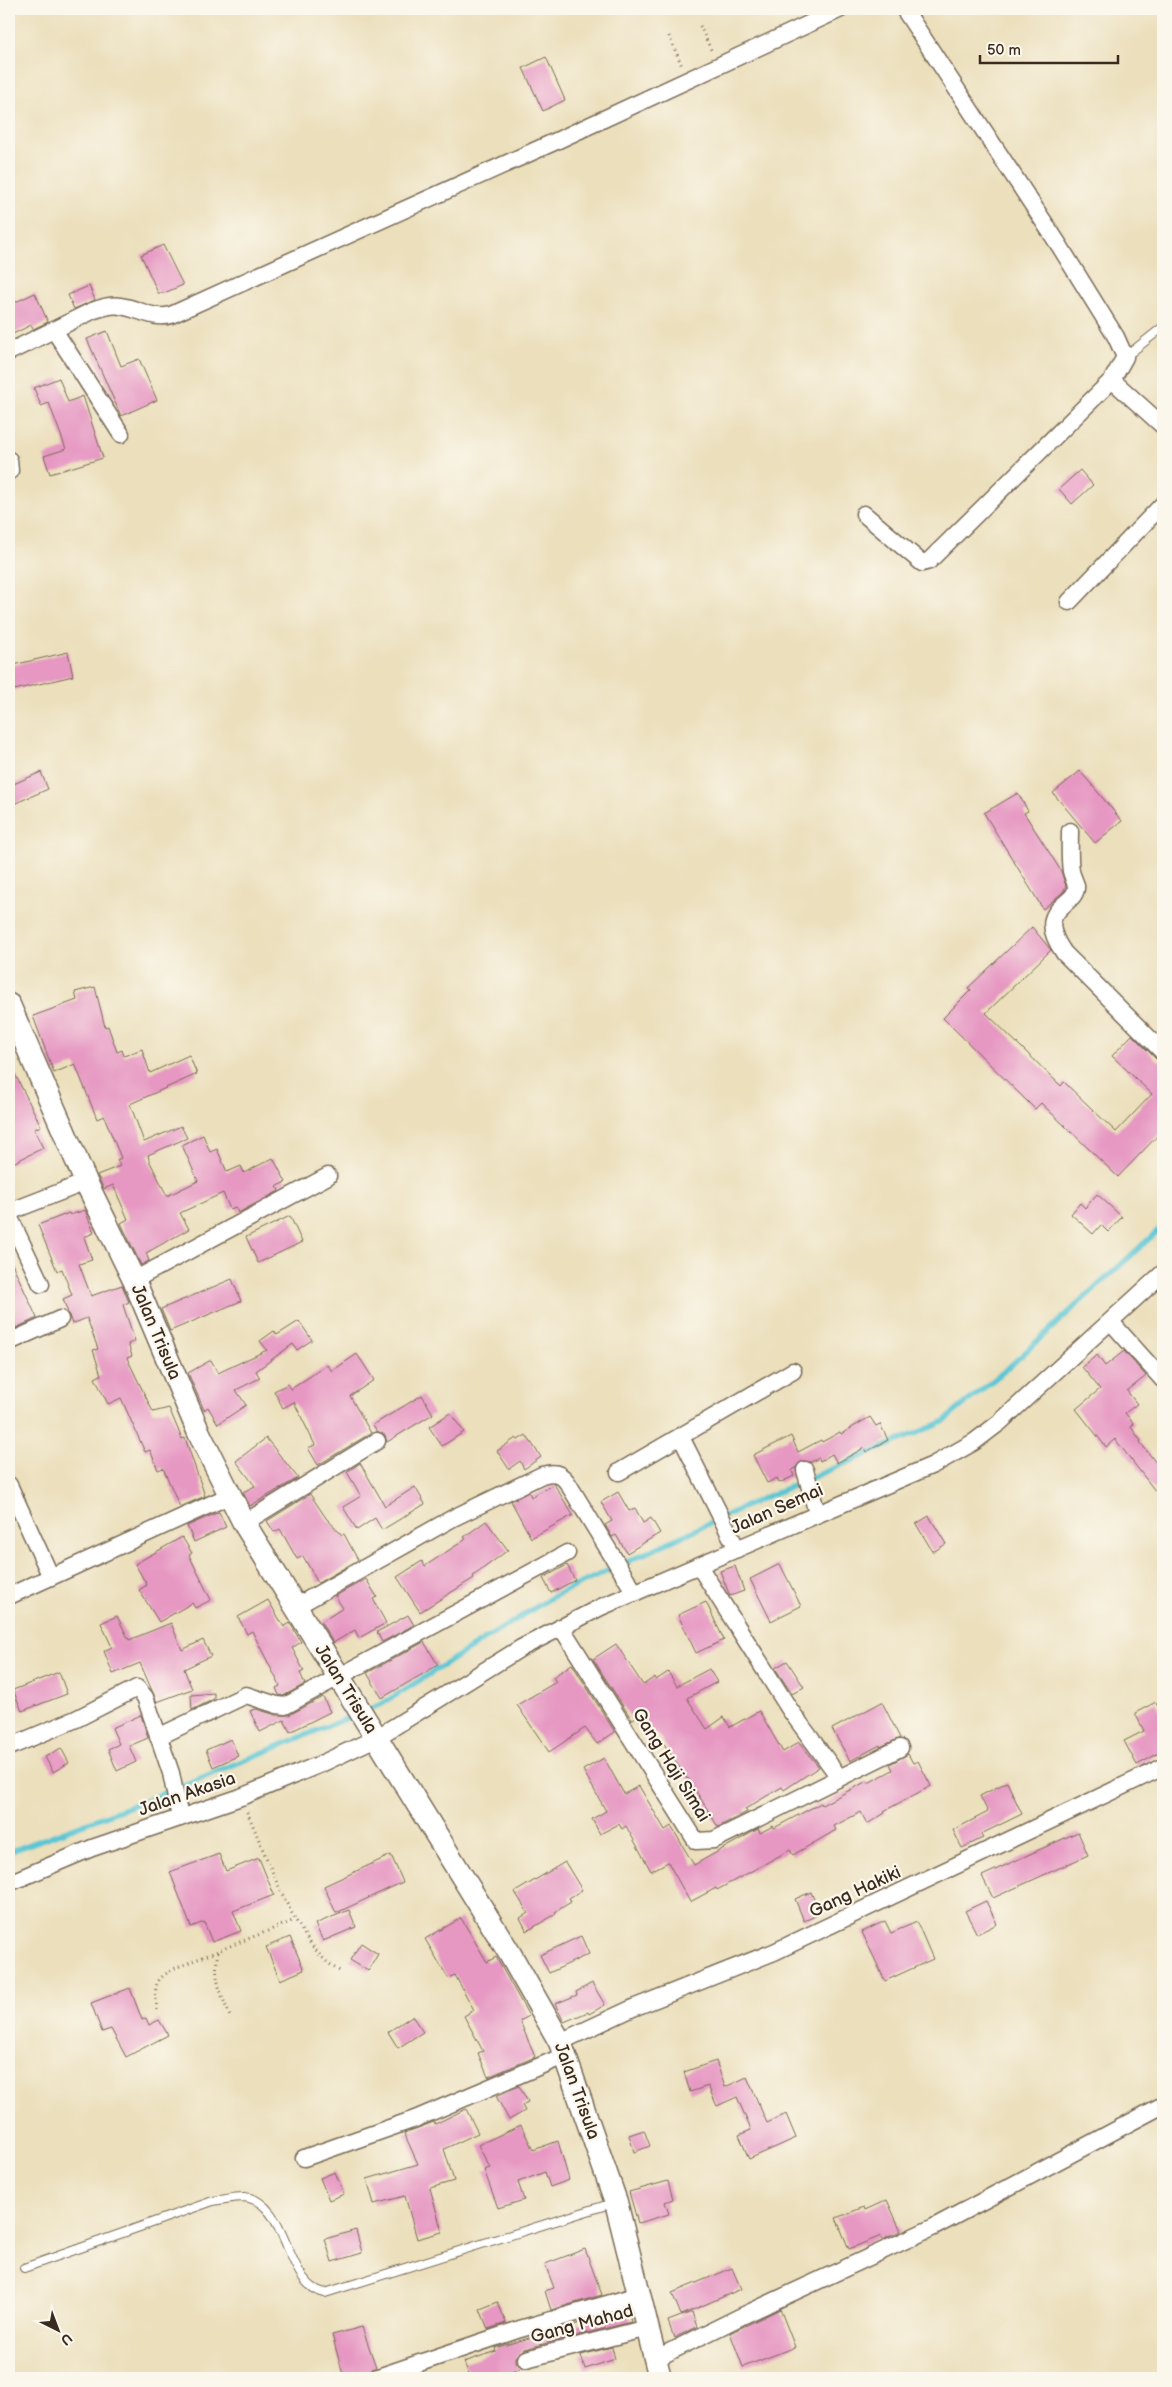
<svg xmlns="http://www.w3.org/2000/svg" width="1172" height="2387" font-family="'Balsamiq Sans',sans-serif">
<style>
.lines{fill:none;stroke-linecap:round;stroke-linejoin:round}
.stream{stroke:#5bc6d4;stroke-width:5.5}
.building{fill:#e697c2}
.lane-casing{stroke:#796955;stroke-width:10}
.street-casing{stroke:#796955;stroke-width:19}
.secondary-casing{stroke:#796955;stroke-width:25}
.path{stroke:#796955;stroke-width:3;stroke-dasharray:1 4;stroke-linecap:butt}
.lane{stroke:#fff;stroke-width:8}
.street{stroke:#fff;stroke-width:16}
.secondary{stroke:#fff;stroke-width:22}
.labels{text-anchor:middle;dominant-baseline:central;stroke-width:4.5;stroke-linejoin:round;paint-order:stroke}
.street-label{font-size:18px;fill:#3b2a1e;stroke:#fbf7ec}
</style>
<rect width="100%" height="100%" fill="#fbf7ec"/>
<filter id="ink" filterUnits="userSpaceOnUse"><feTurbulence type="fractalNoise" baseFrequency=".02" numOctaves="2"/><feDisplacementMap in="SourceGraphic" scale="10" xChannelSelector="R" yChannelSelector="G"/><feConvolveMatrix kernelMatrix="1 2 1 2 8 2 1 2 1" color-interpolation-filters="sRGB"/></filter>
<filter id="wash" filterUnits="userSpaceOnUse"><feTurbulence type="fractalNoise" baseFrequency=".0096" numOctaves="4" result="noise"/><feDisplacementMap in="SourceGraphic" scale="20" xChannelSelector="R" yChannelSelector="G"/><feGaussianBlur stdDeviation="1.12" result="paint"/><feColorMatrix in="noise" values="0 0 0 0 0 0 0 0 0 0 0 0 0 0 0 0 0 1.4 0 .05"/><feComposite in="paint" operator="in"/></filter>
<g filter="url(#wash)">
<rect width="100%" height="100%" fill="#ebdfbc"/>
<g class="lines">
<g class="stream">
<path d="M366,1710L382,1704L552,1597L761,1499L943,1422L1009,1367L1163,1226"/>
<path d="M9,1852L147,1800L355,1715"/>
</g>
</g>
<g id="blocks">
<g class="building">
<path d="M546,57L565,100L543,111L523,68Z"/>
<path d="M163,245L183,285L164,293H158L141,255Z"/>
<path d="M89,286L95,300L74,309L68,295Z"/>
<path d="M35,293L48,322L33,329L31,325L9,336V305Z"/>
<path d="M107,331L121,366L139,359L157,400L121,416L87,339Z"/>
<path d="M59,378L68,402L83,396L103,458L50,474L44,456L66,449L49,403L41,406L34,388Z"/>
<path d="M1080,470L1093,485L1072,504L1059,489Z"/>
<path d="M68,652L73,676L14,690L9,666Z"/>
<path d="M1080,771L1122,821L1095,843L1053,793Z"/>
<path d="M41,772L48,789L9,806V786Z"/>
<path d="M1018,793L1028,811L1024,813L1061,871L1066,886L1063,892L1043,909L984,813Z"/>
<path d="M1032,927L1051,950L986,1013L1061,1086L1064,1082L1116,1132L1152,1094L1112,1056L1132,1035L1156,1059L1163,1062V1130L1118,1177L1041,1103L1035,1109L943,1018L971,990L968,988Z"/>
<path d="M95,987L105,1027L108,1026L117,1052L122,1050L124,1056L142,1049L150,1073L189,1055L197,1074L130,1104L144,1142L181,1126L187,1138L148,1155L149,1160L167,1196L198,1181L182,1145L203,1135L210,1152L217,1149L227,1172L241,1166L244,1173L273,1158L286,1182L277,1186L279,1191L238,1213L236,1207L230,1209L223,1193L180,1213L189,1229L146,1253L149,1261L141,1265L121,1223L128,1219L113,1185L104,1189L97,1175L120,1166L117,1160L121,1158L104,1116L97,1119L75,1064L54,1073L33,1016L77,1000L75,992Z"/>
<path d="M9,1062L41,1126L34,1129L43,1148L9,1165Z"/>
<path d="M1097,1194L1122,1217L1108,1232L1101,1225L1093,1234L1071,1214L1080,1203L1085,1208Z"/>
<path d="M85,1210L94,1233L84,1237L92,1260L79,1264L91,1296L122,1285L129,1302L123,1305L135,1341L128,1344L132,1356L127,1358L153,1412L169,1408L182,1439L185,1438L205,1496L180,1507L163,1468L158,1470L150,1450L145,1452L121,1398L108,1404L95,1378L101,1375L93,1350L98,1349L87,1318L72,1324L63,1299L72,1295L62,1269L57,1271L38,1225L69,1213L70,1215Z"/>
<path d="M290,1216L302,1242L258,1263L246,1237Z"/>
<path d="M9,1257L37,1318L16,1328L9,1312Z"/>
<path d="M232,1279L241,1301L170,1331L161,1309Z"/>
<path d="M299,1321L312,1340L297,1350L293,1344L256,1371L260,1378L236,1390L246,1405L218,1424L208,1407L204,1410L188,1373L211,1360L218,1373L267,1350L260,1341L274,1331L277,1335Z"/>
<path d="M1124,1351L1146,1376L1127,1391L1137,1404L1125,1413L1134,1424L1131,1427L1141,1441L1140,1442L1163,1472V1501L1115,1439L1106,1447L1076,1409L1100,1389L1082,1367L1097,1355L1105,1366Z"/>
<path d="M357,1354L374,1380L350,1396L371,1433L318,1465L308,1448L315,1445L294,1402L283,1408L274,1391L288,1384L291,1389L327,1365L332,1371Z"/>
<path d="M422,1395L433,1414L387,1442L385,1435L377,1431L373,1425Z"/>
<path d="M450,1413L464,1432L442,1446L429,1427Z"/>
<path d="M870,1417L876,1426L880,1424L888,1440L866,1452L864,1448L837,1463L832,1454L820,1461L819,1458L811,1462L802,1461L792,1471L794,1476L779,1483L777,1478L767,1483L753,1455L791,1436L798,1452L821,1440L822,1442L840,1432L841,1434Z"/>
<path d="M526,1435L541,1457L524,1469L520,1461L509,1469L497,1451L516,1438L518,1440Z"/>
<path d="M266,1438L298,1478L250,1506L243,1492L255,1486L236,1461Z"/>
<path d="M360,1463L385,1506L415,1487L425,1504L382,1530L375,1518L357,1530L343,1507L361,1496L347,1472Z"/>
<path d="M554,1484L573,1515L531,1538L511,1501L529,1492L531,1497Z"/>
<path d="M618,1492L629,1511L635,1508L643,1523L651,1518L660,1533L627,1553L616,1535L612,1537L605,1525L612,1521L601,1502Z"/>
<path d="M310,1494L326,1518L342,1535L344,1534L358,1560L318,1583L303,1556L297,1559L280,1529L274,1532L267,1521Z"/>
<path d="M219,1512L226,1527L194,1542L187,1526Z"/>
<path d="M929,1516L946,1544L933,1552L916,1524Z"/>
<path d="M486,1521L508,1550L473,1576L474,1578L420,1612L397,1577L422,1561L425,1566L466,1539L464,1537Z"/>
<path d="M182,1537L192,1553L189,1555L211,1600L195,1608L192,1603L159,1622L139,1590L147,1585L135,1564Z"/>
<path d="M780,1564L801,1606L771,1621L750,1579Z"/>
<path d="M567,1565L575,1580L551,1593L543,1578Z"/>
<path d="M735,1566L744,1591L730,1596L720,1571Z"/>
<path d="M366,1579L377,1597L373,1599L386,1623L359,1638L355,1630L333,1643L321,1622L343,1608L335,1596Z"/>
<path d="M268,1600L284,1627L290,1623L301,1642L292,1648L304,1671L300,1673L305,1684L283,1696L279,1695L276,1688L280,1686L252,1631L247,1634L238,1617Z"/>
<path d="M706,1602L724,1640L696,1653L678,1615Z"/>
<path d="M408,1615L414,1625L382,1642L377,1632Z"/>
<path d="M117,1616L129,1640L171,1623L182,1650L203,1640L211,1656L184,1669L192,1689L157,1702L140,1663L113,1674L104,1651L112,1647L101,1623Z"/>
<path d="M424,1642L438,1665L382,1698L367,1673Z"/>
<path d="M616,1644L643,1685L655,1677L656,1680L668,1672L677,1686L709,1669L717,1682L687,1698L707,1729L724,1717L730,1727L759,1711L783,1752L799,1742L819,1767L784,1790L782,1787L745,1809L747,1812L718,1827L688,1778L687,1779L657,1733L651,1737L637,1716L632,1720L593,1659Z"/>
<path d="M787,1661L804,1687L792,1694L775,1668Z"/>
<path d="M572,1664L615,1732L597,1744L585,1728L549,1752L517,1705L556,1682L553,1677Z"/>
<path d="M59,1672L67,1694L22,1711L13,1690Z"/>
<path d="M214,1693V1699L192,1710L191,1695Z"/>
<path d="M323,1697L330,1712L290,1732L284,1720L260,1732L250,1711L256,1709L276,1715H289Z"/>
<path d="M882,1702L900,1738L880,1747V1745L850,1761L832,1729Z"/>
<path d="M1156,1702L1163,1717V1751L1137,1765L1124,1741L1144,1731L1135,1713Z"/>
<path d="M141,1715L148,1738L129,1746L136,1762L117,1771L108,1749L119,1744L112,1728Z"/>
<path d="M231,1739L238,1756L213,1767L206,1750Z"/>
<path d="M61,1748L69,1763L53,1772L45,1757Z"/>
<path d="M908,1754L913,1763L918,1761L931,1786L884,1811L885,1813L867,1824L861,1812L834,1826L836,1830L793,1855L790,1850L717,1890L716,1888L690,1902L668,1862L651,1871L626,1826L622,1829L619,1824L600,1834L592,1819L606,1811L583,1770L604,1758L624,1794L639,1786L665,1830L671,1826L694,1865L758,1829L760,1833L773,1826L774,1828L821,1803L822,1805L867,1781L868,1783L893,1770L890,1764Z"/>
<path d="M1007,1782L1022,1814L981,1834L983,1838L962,1848L953,1830L988,1812L980,1796Z"/>
<path d="M1078,1832L1088,1855L993,1898L982,1876Z"/>
<path d="M219,1854L226,1871L259,1858L274,1895L233,1911L241,1931L212,1942L204,1922L191,1927L170,1872Z"/>
<path d="M391,1855L403,1882L336,1913L324,1886Z"/>
<path d="M565,1862L582,1890L569,1898L571,1902L555,1912L556,1914L527,1931L520,1918L528,1913L515,1892Z"/>
<path d="M811,1892L820,1914L804,1921L795,1899Z"/>
<path d="M986,1901L997,1924L977,1934L965,1911Z"/>
<path d="M349,1910L356,1927L323,1941L315,1924Z"/>
<path d="M461,1918L487,1962L496,1957L529,2016L520,2021L535,2057L488,2077L478,2053L483,2051L464,2016L474,2010L455,1975L448,1978L425,1939Z"/>
<path d="M885,1921L891,1933L917,1922L933,1959L885,1981L862,1932Z"/>
<path d="M581,1936L589,1954L549,1973L540,1955Z"/>
<path d="M290,1937L304,1970L280,1980L266,1947Z"/>
<path d="M361,1943L378,1954L368,1971L350,1960Z"/>
<path d="M592,1983L605,2005L589,2014L588,2012L564,2022L555,2004L577,1995L576,1992Z"/>
<path d="M130,1988L142,2020L146,2018L149,2025L159,2020L168,2035L126,2057L111,2029L102,2032L91,2003Z"/>
<path d="M412,2016L423,2032L398,2048L388,2032Z"/>
<path d="M716,2061L725,2087L747,2077L767,2123L786,2114L796,2138L749,2159L739,2135L751,2130L737,2097L717,2106L708,2086L690,2092L684,2072Z"/>
<path d="M519,2086L528,2102L522,2105L525,2111L509,2120L496,2096Z"/>
<path d="M466,2109L478,2133L444,2149L454,2181L430,2188L442,2232L417,2239L405,2196L374,2204L367,2179L418,2164L404,2133L434,2122L435,2124Z"/>
<path d="M521,2125L533,2150L558,2141L569,2180L550,2187L545,2172L518,2182L524,2200L498,2208L484,2170L490,2168L478,2145Z"/>
<path d="M644,2130L650,2146L634,2152L629,2135Z"/>
<path d="M335,2172L344,2194L329,2200L320,2178Z"/>
<path d="M668,2181L673,2199L665,2202L669,2214L638,2223L629,2192Z"/>
<path d="M887,2200L901,2231L882,2240L881,2236L849,2249L836,2218L864,2207L865,2210Z"/>
<path d="M356,2230L362,2253L332,2262L325,2239Z"/>
<path d="M585,2249L602,2295L551,2310L545,2291L554,2288L545,2264Z"/>
<path d="M732,2268L741,2289L681,2315L672,2293Z"/>
<path d="M498,2302L506,2323L488,2329L480,2309Z"/>
<path d="M628,2309L631,2322L524,2349L516,2357V2362L522,2368L494,2378H470L464,2362L496,2351L495,2348Z"/>
<path d="M780,2309L795,2347L743,2367L730,2333Z"/>
<path d="M692,2312L697,2327L674,2338L668,2321Z"/>
<path d="M362,2327L376,2367L368,2371L365,2378H344L332,2335Z"/>
<path d="M612,2347L615,2359L585,2369L581,2355Z"/>
</g>
</g>
</g>
<g filter="url(#ink)">
<use href="#blocks" fill-opacity="0" stroke="#796955" stroke-width="1"/>
<g class="lines">
<g class="lane-casing">
<g id="lane">
<path d="M1125,357L1163,327"/>
<path d="M24,2268L213,2201C222,2200 234,2197 244,2197C289,2201 284,2285 325,2293L613,2203"/>
</g>
</g>
<g class="street-casing">
<g id="street">
<path d="M54,330L121,434"/>
<path d="M9,352L92,311C101,308 111,304 120,306C138,308 153,320 171,315L554,142L841,9"/>
<path d="M1112,380L1163,426"/>
<path d="M9,460L10,471"/>
<path d="M864,514L922,563L929,561L1112,380L1125,357L1116,337L1059,245L904,9"/>
<path d="M1069,602L1163,504"/>
<path d="M1070,831C1070,844 1069,858 1071,871C1072,876 1075,881 1076,886C1078,907 1031,906 1064,953L1163,1052"/>
<path d="M9,1212L86,1182"/>
<path d="M9,1216L41,1284"/>
<path d="M134,1280L328,1176"/>
<path d="M1111,1322L1163,1380"/>
<path d="M9,1342L60,1319"/>
<path d="M681,1437L737,1549"/>
<path d="M805,1470L817,1513"/>
<path d="M619,1472L793,1371"/>
<path d="M9,1485L51,1577"/>
<path d="M244,1523L377,1441"/>
<path d="M699,1566L790,1710L839,1777"/>
<path d="M9,1596L231,1495"/>
<path d="M295,1607L453,1518L542,1475C554,1472 559,1472 567,1482L635,1593"/>
<path d="M561,1627L696,1841L714,1840L900,1748"/>
<path d="M158,1737L246,1695L277,1705L285,1706L567,1553"/>
<path d="M9,1747L76,1719L137,1688L145,1697L171,1773L180,1818"/>
<path d="M9,1883L92,1848L241,1797L323,1763L376,1738L521,1648L601,1607L933,1465L974,1442L999,1423L1163,1273"/>
<path d="M560,2042L633,2008L774,1952L1163,1767"/>
<path d="M304,2158L415,2119L566,2055"/>
<path d="M526,2359L647,2328"/>
<path d="M655,2359L742,2316L934,2227L1163,2105"/>
<path d="M375,2378L520,2329L639,2295"/>
</g>
</g>
<g class="secondary-casing">
<path id="secondary" d="M9,1005L86,1182L134,1280L199,1433L244,1523L510,1954L560,2042L616,2202L660,2378"/>
</g>
<g class="path">
<path d="M700,26L712,52"/>
<path d="M669,36L682,66"/>
<path d="M247,1812C267,1856 298,1950 340,1971"/>
<path d="M218,1952C213,1980 221,1993 231,2019"/>
<path d="M157,2010C155,1987 152,1982 173,1969L295,1920"/>
</g>
<use href="#lane" class="lane"/>
<use href="#street" class="street"/>
<use href="#secondary" class="secondary"/>
</g>
</g>
<g class="labels">
<g class="street-label">
<text transform="translate(156 1332) rotate(67)">Jalan Trisula</text>
<text transform="translate(777 1509) rotate(-24)">Jalan Semai</text>
<text transform="translate(346 1689) rotate(58)">Jalan Trisula</text>
<text transform="translate(671 1765) rotate(58)">Gang Haji Simai</text>
<text transform="translate(187 1794) rotate(-19)">Jalan Akasia</text>
<text transform="translate(855 1892) rotate(-25)">Gang Hakiki</text>
<text transform="translate(577 2091) rotate(70)">Jalan Trisula</text>
<text transform="translate(582 2324) rotate(-15)">Gang Mahad</text>
</g>
</g>
<rect width="1172" height="2387" fill="none" stroke="#fbf7ec" stroke-width="30"/>
<g transform="translate(58 2330) rotate(138)" stroke="#fbf7ec" stroke-width="4" paint-order="stroke">
<path d="M0-4L9 19L0 12L-9 19Z" fill="#3b2a1e"/>
<text y="-8" font-size="14" font-weight="bold" text-anchor="middle" fill="#3b2a1e">U</text>
</g>
<path d="M980 55v8h138v-8" fill="none" stroke="#3b2a1e" stroke-width="2.5"/>
<text x="987" y="55" font-size="15" fill="#3b2a1e" stroke="#fbf7ec" stroke-width="4" paint-order="stroke">50 m</text>
</svg>
